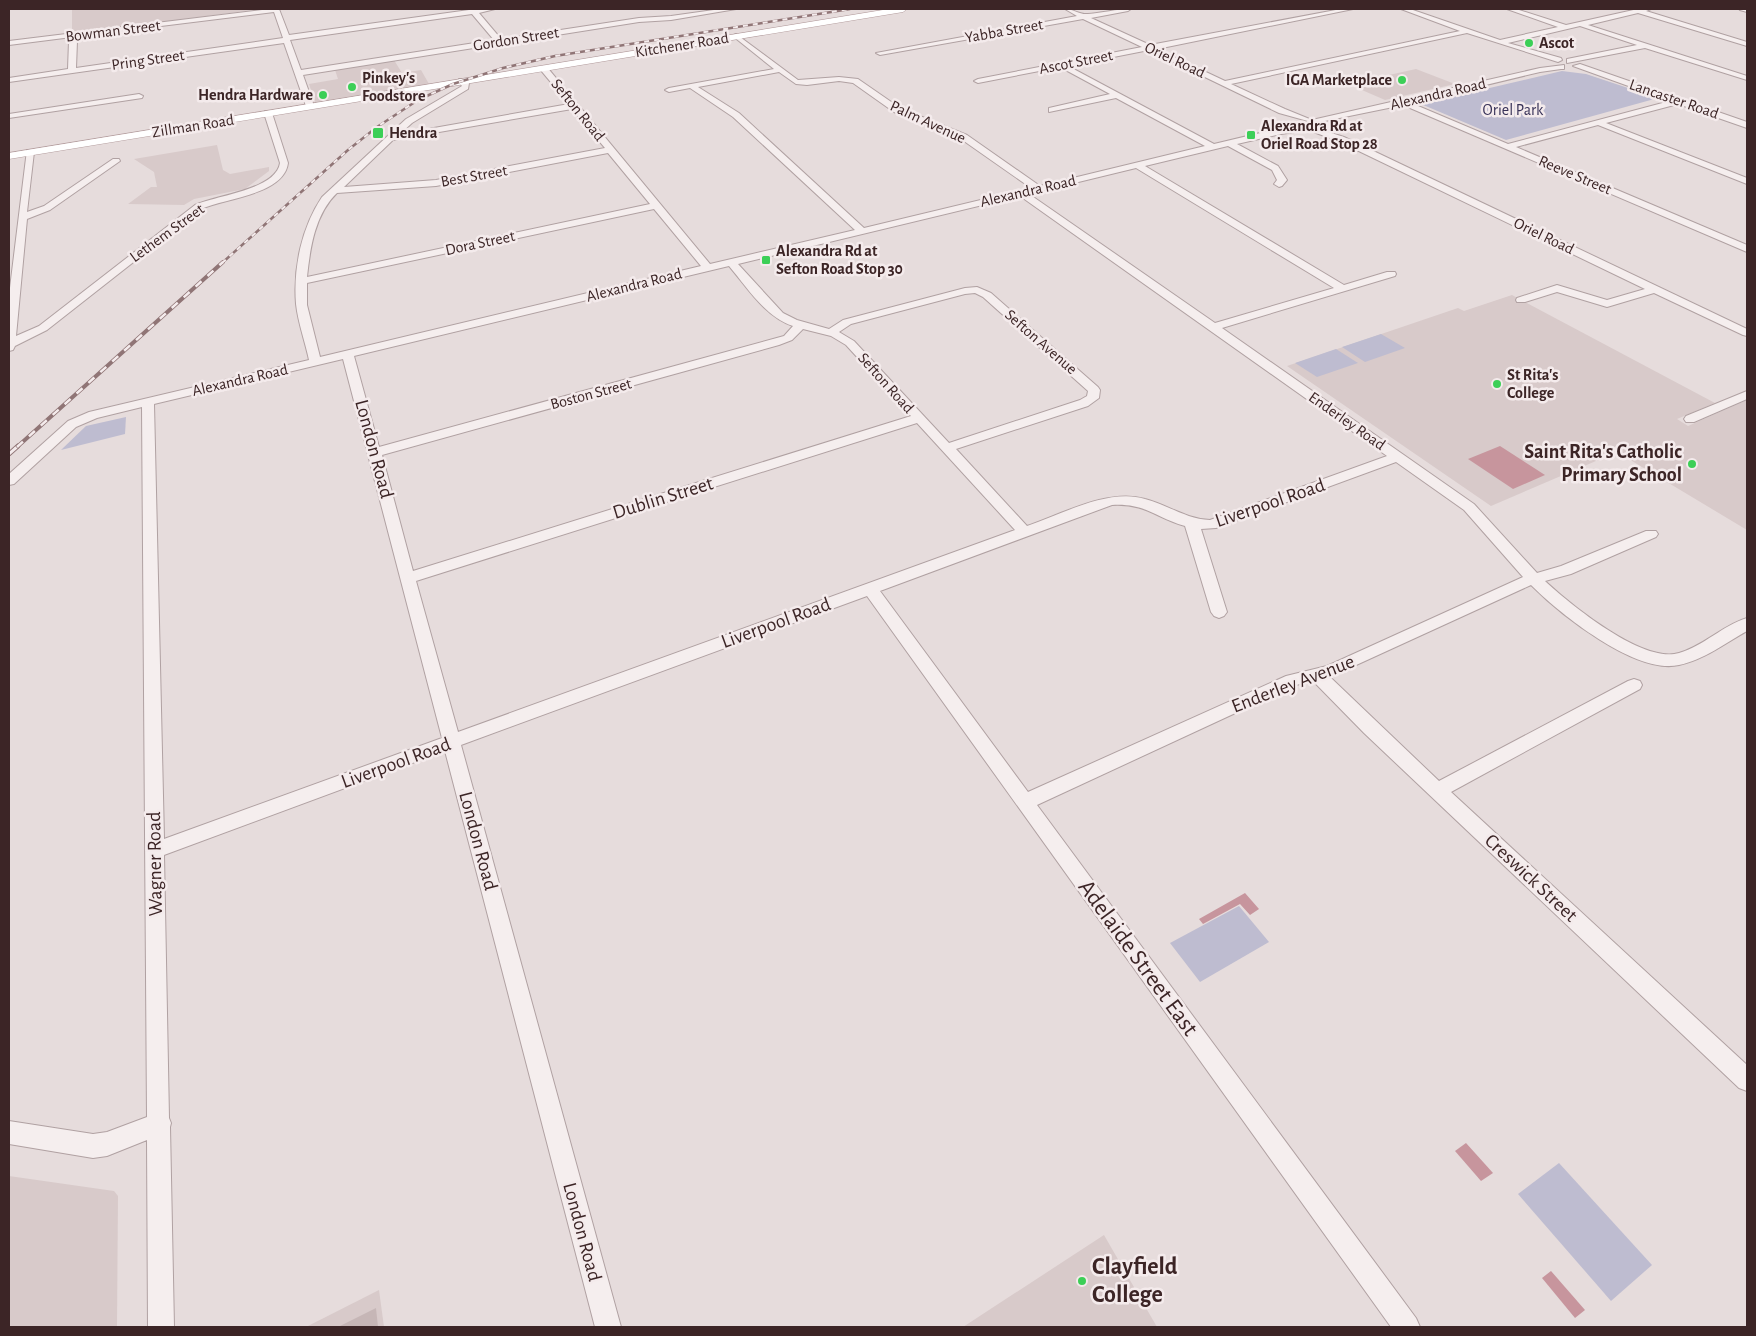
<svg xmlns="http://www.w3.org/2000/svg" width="1756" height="1336" font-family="'Alegreya Sans',sans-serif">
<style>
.built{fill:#d8caca}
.green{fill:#bebcd0}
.water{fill:#c7959d}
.building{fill:#c6b6b6}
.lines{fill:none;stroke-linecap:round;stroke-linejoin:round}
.minor-casing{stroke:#b0a1a2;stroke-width:2}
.major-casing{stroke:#b29b9c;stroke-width:1}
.minor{fill:#f5eeee;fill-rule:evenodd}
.major{fill:#fff;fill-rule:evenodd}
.rail-far2-casing{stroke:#907576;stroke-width:2.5}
.rail-far1-casing{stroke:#907576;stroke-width:4}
.rail-casing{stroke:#907576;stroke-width:5}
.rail-far2{stroke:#f4ebec;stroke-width:2;stroke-dasharray:5;stroke-linecap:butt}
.rail-far1{stroke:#f4ebec;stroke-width:2.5;stroke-dasharray:8;stroke-linecap:butt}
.rail{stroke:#f4ebec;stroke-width:3;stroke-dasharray:10;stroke-linecap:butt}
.poi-dot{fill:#3ccf57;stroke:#f4ebec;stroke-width:2}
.labels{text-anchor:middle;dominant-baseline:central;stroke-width:5;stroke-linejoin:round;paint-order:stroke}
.far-street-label{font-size:16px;fill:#3c2526;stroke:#f4ebec}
.far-poi-label{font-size:16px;font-weight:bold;fill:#3c2526;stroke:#f4ebec;text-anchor:start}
.far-park-label{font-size:16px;fill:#383258;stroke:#f4ebec}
.street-label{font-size:20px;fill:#3c2526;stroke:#f4ebec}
.poi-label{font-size:20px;font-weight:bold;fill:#3c2526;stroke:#f4ebec;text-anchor:end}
.near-street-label{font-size:24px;fill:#3c2526;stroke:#f4ebec}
.near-poi-label{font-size:24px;font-weight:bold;fill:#3c2526;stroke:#f4ebec;text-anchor:start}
</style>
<rect width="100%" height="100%" fill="#e6dcdc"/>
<g class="built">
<path d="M72,9H259L72,34Z"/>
<path d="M394,60L402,73L421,70L429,84L315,102L309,84L338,79L335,70Z"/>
<path d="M1416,69L1455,84L1385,100L1348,84Z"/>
<path d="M217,145L223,170L230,174L269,167V171L245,189L194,199L184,205L128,204L151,187H157L154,172L134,159Z"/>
<path d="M1512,295L1715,403L1677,419L1688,426L1747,400V530L1617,452L1491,506L1287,366L1458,308L1464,311Z"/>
<path d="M9,1176L114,1191L118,1196L117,1327H9Z"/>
<path d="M1104,1235L1157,1327H963Z"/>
<path d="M379,1290L384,1327H306Z"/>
</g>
<g class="green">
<path d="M1562,71L1586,74L1658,98L1506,140L1421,104Z"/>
<path d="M1381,334L1405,348L1365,362L1342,347Z"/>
<path d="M1336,349L1358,363L1317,377L1295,363Z"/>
<path d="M126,417L125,434L61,450L86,426Z"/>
<path d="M1239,906L1269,942L1200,982L1170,943Z"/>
<path d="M1559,1163L1652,1265L1611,1301L1518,1194Z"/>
</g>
<g class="water">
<path d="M1500,446L1545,475L1513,489L1468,459Z"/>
<path d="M1245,893L1259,909L1250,915L1240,904L1203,924L1199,919Z"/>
<path d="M1466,1143L1493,1173L1481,1181L1455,1151Z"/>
<path d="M1551,1271L1585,1310L1575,1318L1542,1278Z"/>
</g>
<path class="building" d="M376,1308L378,1327H338Z"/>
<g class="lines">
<g class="minor-casing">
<g id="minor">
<path d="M270,9H279L289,35L469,10V9H495L479,13L501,39L639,18L671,16L721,9H736L671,20L639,22L303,75L314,106L310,108L306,106L284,43L9,82V78L68,69L69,41L72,37L9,45V41ZM274,12L283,38L76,68L77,41L80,36ZM472,14L494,40L301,70L290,40Z"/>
<path d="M1065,9C1073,9 1080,15 1088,14C1102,13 1116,9 1131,9L1128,11L1091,18L1150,45L1341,9H1353L1157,49L1225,81L1460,31L1401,9H1410L1500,40L1558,27L1507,9H1516L1566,25L1638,9H1651L1646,11L1747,42V46L1638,13L1588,25L1747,76V80L1645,48L1567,63V59L1637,45L1580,26L1508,43L1561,58L1562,60L1558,62L1467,33L1231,84L1285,109L1312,120L1540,68L1564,65V69H1561L1540,72L1411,103L1508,144L1670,101L1573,66L1580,64L1747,122V128L1678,104L1606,123L1747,178V184L1598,125L1516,147L1747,245V252L1403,105L1315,123L1279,113L1149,50L1068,66L1214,144L1281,128L1306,125L1344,137L1747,329V336L1743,335L1654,293L1607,307L1557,292L1525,302H1517L1516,300L1517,298L1557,285L1607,300L1645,289L1338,141L1308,130L1281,134L1237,144L1278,166L1287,180L1282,186L1279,187L1274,184L1277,180L1272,170L1228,146L1145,166L1344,285L1387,272H1395L1396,274L1395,276L1222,328L1474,504L1537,573L1561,566L1646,531H1656L1658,534L1656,537L1571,574L1545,581C1571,605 1643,664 1679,653C1704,646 1723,625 1747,618V631C1725,643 1704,660 1679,665C1636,675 1560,614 1531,585L1330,677L1439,781L1628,681L1634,679L1640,681L1642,685L1640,689L1451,792L1747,1065V1091L1739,1088L1364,733L1313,681L1296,685L1037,805L1416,1318L1420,1327H1391L867,596L461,745L621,1327H595L445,751L164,855L169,1118L171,1123L170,1127L174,1327H148L147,1140L107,1156L93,1158L9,1144V1121L93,1134L107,1132L147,1117L142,407L97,418L76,427L14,484L9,485V474L68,421L89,412L309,360C305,341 298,323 296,304C293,267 302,227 322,197L406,119L462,86L458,81L459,79H465L469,83L468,89L412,123L400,134L569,104L539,68L546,66L710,264L855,230L733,117L690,88L669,92L665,90L669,88L774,69L734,37L732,36L736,34L798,80L839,77L858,79L900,108L967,135L1040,186L1205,146L1116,98L1049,112V108L1110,94L1060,67L978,83L974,81L978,79L1142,47L1083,19L880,55L876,53L1077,16ZM779,72L796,84L807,85L839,81L853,83L894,112L961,139L1031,188L864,228L739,113L698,87ZM572,109L605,148L436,180L344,187L393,140ZM608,153L650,204L307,277C310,248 315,214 337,193L436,186ZM1136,168L1334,288L1215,323L1029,194ZM1020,196L1387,456L1210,520C1186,519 1168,505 1145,499C1109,488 1062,514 1027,526L956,449L1088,406L1099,398L1100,390L1098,387L991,293L977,287L965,288L843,320L829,329L797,320L783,313L738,264ZM654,209L701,266L320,357L307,305V283ZM729,266C747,287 765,317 793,326L784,336L379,447L354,356ZM975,293L983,297L1088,391L1087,396L1080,400L949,443L854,341L839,332L851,324L965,294ZM803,329L831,336L846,345L911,416L413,571L382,455L779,345L792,340ZM343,359L442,738L164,839L154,404ZM917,423L1015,530L458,732L416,581ZM1396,462L1464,510L1523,577L1327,666L1286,676L1028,792L880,591L1112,505C1146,503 1156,518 1185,526L1211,612L1214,616L1219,618L1224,616L1227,612L1201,529L1216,528Z"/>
<path d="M1739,9H1747V12L1740,10Z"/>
<path d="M139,94L143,96L142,98L9,118V114Z"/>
<path d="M265,111L272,113L288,163C284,195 225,198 201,209L47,330L15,346L13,350L9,351V296L27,150L34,152L27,212L44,206L113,159H119L120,161L50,210L27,219L16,336L39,326L195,205C216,195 276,190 280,163L264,113Z"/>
<path d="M1747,391V399L1694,422H1686L1684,419L1686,416Z"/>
</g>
</g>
<g class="major-casing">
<path id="major" d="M889,9H907L903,12L9,159V153Z"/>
</g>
<use href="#minor" class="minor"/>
<use href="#major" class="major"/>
<g class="rail-far2-casing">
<path id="rail-far2" d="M222,263L348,150L377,127L418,100L453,84L503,68L555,56L850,9"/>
</g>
<g class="rail-far1-casing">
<path id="rail-far1" d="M17,447L223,262"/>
</g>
<g class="rail-casing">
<path id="rail" d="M9,454L18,446"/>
</g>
<use href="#rail-far2" class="rail-far2"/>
<use href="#rail-far1" class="rail-far1"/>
<use href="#rail" class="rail"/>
</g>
<g class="poi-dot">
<circle cx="1529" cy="43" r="5"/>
<circle cx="1402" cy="80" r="5"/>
<circle cx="352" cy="87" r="5"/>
<circle cx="323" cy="95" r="5"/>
<rect x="372" y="127" width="12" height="12" rx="2.5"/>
<rect x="1246" y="130" width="10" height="10" rx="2.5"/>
<rect x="761" y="255" width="10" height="10" rx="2.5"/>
<circle cx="1497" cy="384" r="5"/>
<circle cx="1692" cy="464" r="5"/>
<circle cx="1082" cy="1281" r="5"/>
</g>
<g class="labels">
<g class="far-street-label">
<text transform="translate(113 31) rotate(-7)">Bowman Street</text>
<text transform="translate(1004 31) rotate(-10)">Yabba Street</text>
<text transform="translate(516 39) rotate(-9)">Gordon Street</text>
<text transform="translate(682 45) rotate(-9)">Kitchener Road</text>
<text transform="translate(148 60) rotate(-8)">Pring Street</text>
<text transform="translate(1175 60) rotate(25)">Oriel Road</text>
<text transform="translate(1076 62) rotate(-11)">Ascot Street</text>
<text transform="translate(1438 94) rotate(-13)">Alexandra Road</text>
<text transform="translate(1674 99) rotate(19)">Lancaster Road</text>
<text transform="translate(578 110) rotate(51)">Sefton Road</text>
<text transform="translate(928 122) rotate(25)">Palm Avenue</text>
<text transform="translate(193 126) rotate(-9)">Zillman Road</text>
<text transform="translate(1575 175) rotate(23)">Reeve Street</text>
<text transform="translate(474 176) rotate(-10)">Best Street</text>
<text transform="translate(1028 191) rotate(-13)">Alexandra Road</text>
<text transform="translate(167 233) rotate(-36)">Lethem Street</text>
<text transform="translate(1544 236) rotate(26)">Oriel Road</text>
<text transform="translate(480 243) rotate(-12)">Dora Street</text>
<text transform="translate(634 285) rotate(-14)">Alexandra Road</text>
<text transform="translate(1041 342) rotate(41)">Sefton Avenue</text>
<text transform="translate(240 380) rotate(-13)">Alexandra Road</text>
<text transform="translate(886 383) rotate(48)">Sefton Road</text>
<text transform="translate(591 394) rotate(-15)">Boston Street</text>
<text transform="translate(1347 421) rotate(35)">Enderley Road</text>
</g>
<g class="far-poi-label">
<text x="1539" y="43">Ascot</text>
<text x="362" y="78">Pinkey's<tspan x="362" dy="18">Foodstore</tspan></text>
<text x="1392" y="80" text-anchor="end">IGA Marketplace</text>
<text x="313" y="95" text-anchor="end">Hendra Hardware</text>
<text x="1261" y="126">Alexandra Rd at<tspan x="1261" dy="18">Oriel Road Stop 28</tspan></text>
<text x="389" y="133">Hendra</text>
<text x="776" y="251">Alexandra Rd at<tspan x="776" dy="18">Sefton Road Stop 30</tspan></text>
<text x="1507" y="375">St Rita's<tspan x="1507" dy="18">College</tspan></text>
</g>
<g class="far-park-label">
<text x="1513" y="110">Oriel Park</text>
</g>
<g class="street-label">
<text transform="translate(374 449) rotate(75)">London Road</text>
<text transform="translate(663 498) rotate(-17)">Dublin Street</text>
<text transform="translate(1270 503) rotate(-19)">Liverpool Road</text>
<text transform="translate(776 623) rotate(-20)">Liverpool Road</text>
<text transform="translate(1293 684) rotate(-21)">Enderley Avenue</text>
<text transform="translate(396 763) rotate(-20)">Liverpool Road</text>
<text transform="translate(478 841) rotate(75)">London Road</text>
<text transform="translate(155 864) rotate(-91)">Wagner Road</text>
<text transform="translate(1531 878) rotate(43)">Creswick Street</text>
<text transform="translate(582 1232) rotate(75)">London Road</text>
</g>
<g class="poi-label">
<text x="1682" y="452">Saint Rita's Catholic<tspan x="1682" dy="23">Primary School</tspan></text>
</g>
<g class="near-street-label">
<text transform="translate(1138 958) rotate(54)">Adelaide Street East</text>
</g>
<g class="near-poi-label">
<text x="1092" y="1267">Clayfield<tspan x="1092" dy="28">College</tspan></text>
</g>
</g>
<rect width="1756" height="1336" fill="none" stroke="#3c2526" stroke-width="20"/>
</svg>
